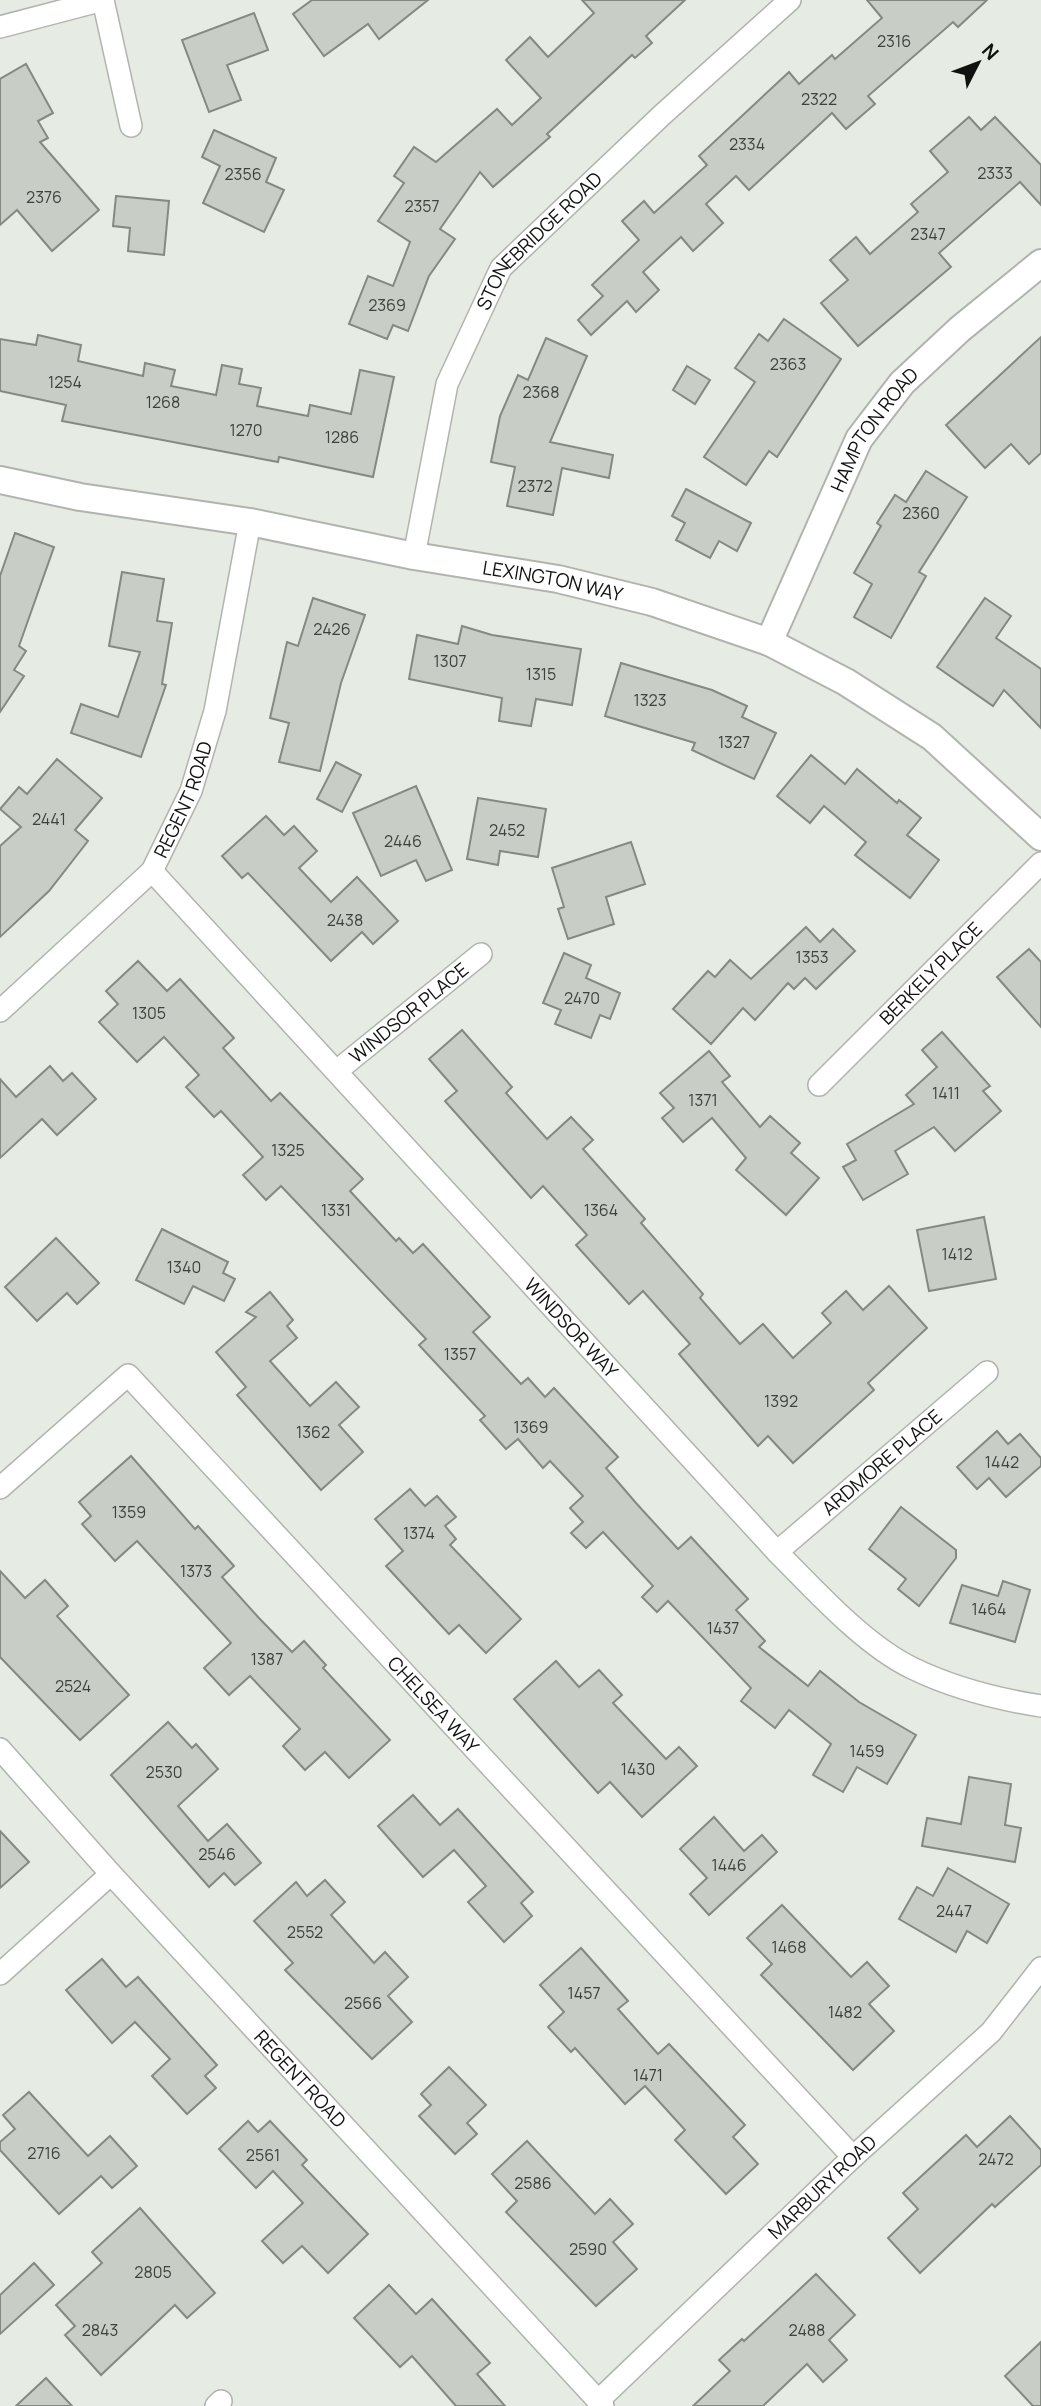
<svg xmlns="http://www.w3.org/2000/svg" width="1041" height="2406" font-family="Manrope,sans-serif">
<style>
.building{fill:#c8cdc6;stroke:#848982;stroke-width:2}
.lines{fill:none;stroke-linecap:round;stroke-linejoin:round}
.minor-casing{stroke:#afb5ae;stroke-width:24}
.tertiary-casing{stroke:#afb5ae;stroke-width:30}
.minor{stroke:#fff;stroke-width:21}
.tertiary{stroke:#fff;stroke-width:26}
.labels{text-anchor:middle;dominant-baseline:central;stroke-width:7;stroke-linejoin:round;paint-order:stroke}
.number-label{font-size:16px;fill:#3e413e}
.street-label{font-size:19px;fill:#101210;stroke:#e6ece4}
</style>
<rect width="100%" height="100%" fill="#e6ece4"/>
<g class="building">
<path d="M312,0H428L379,39L368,24L324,56L293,14Z"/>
<path d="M582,0H685L646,36L652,43L635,58L632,55L547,134L550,137L493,187L480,172L440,229L455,239L429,276L408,331L393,325L387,339L349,324L368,276L393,286L410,242L378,221L404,183L394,176L414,147L436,162L497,109L512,125L541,98L506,60L530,37L548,57L594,13Z"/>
<path d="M867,0H987L958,27L953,22L868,96L875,104L846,129L832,113L749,190L736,176L706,204L723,223L693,251L681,237L643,272L659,290L636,312L627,301L591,335L578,320L603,296L592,285L639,240L622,221L644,201L654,213L707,165L699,156L789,72L799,84L832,55L835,59L882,18Z"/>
<path d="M254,13L268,50L227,65L241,100L209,112L182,40Z"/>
<path d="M26,64L53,113L38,121L48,138L40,142L99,210L52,251L17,210L0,225V79Z"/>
<path d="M969,117L981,130L995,117L1041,165V205L1020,182L939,253L951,267L858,346L821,303L848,280L830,260L856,237L870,254L918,212L911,204L948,172L930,151Z"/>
<path d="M214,130L276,158L266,182L284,190L264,232L203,203L220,166L202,157Z"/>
<path d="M116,196L169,201L164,255L128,251L130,228L113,226Z"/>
<path d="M784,319L841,359L777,457L769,451L746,485L704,457L755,382L735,368L759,334L768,341Z"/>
<path d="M38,335L81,345L78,361L143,376L145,363L175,370L171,386L216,395L222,365L242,369L239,384L261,388L257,406L308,416L310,405L351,414L360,370L394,377L373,477L279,457L278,462L62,421L66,405L0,391V339L36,345Z"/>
<path d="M1041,337V453L1029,464L1011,444L985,468L946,425Z"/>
<path d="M546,338L587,356L550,442L613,455L609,478L562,468L553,515L507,506L515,467L491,462L500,416L518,375L528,380Z"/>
<path d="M687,366L710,380L695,404L673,390Z"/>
<path d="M926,471L967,497L919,572L926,576L891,638L854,617L872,584L854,573L881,526L877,523L895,495L906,502Z"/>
<path d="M686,489L751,523L737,551L719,541L710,558L676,540L685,523L672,516Z"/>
<path d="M15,533L54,547L19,646L26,651L14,670L24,676L0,712V576Z"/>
<path d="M122,572L164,579L157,621L172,623L162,684L166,685L141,757L71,733L81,704L118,717L140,652L109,646Z"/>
<path d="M313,598L365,615L341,683L320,771L279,762L289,723L270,718L287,642L298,646Z"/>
<path d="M985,598L1011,616L996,638L1041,669V728L1004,690L993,706L937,667Z"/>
<path d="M462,626L492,635L581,649L572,705L536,699L531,726L499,721L502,698L409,679L417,635L458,644Z"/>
<path d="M621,663L712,690L747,706L742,717L776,733L754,779L692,750L695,743L605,716Z"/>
<path d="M811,755L845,784L857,769L897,803L899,800L921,818L907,835L939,860L910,898L855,855L866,842L824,806L810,823L777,796Z"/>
<path d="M57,759L102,798L75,830L88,841L49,891L0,937V846L21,827L0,809L19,787L27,794Z"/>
<path d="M336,762L361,775L342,812L317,799Z"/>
<path d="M416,786L452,870L426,881L416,860L381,876L353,813Z"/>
<path d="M478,798L546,809L538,857L500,851L498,865L467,859Z"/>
<path d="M266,816L284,835L294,826L317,851L299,868L331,902L357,877L398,921L373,944L362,932L331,961L248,873L242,878L222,856Z"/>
<path d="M631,842L645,884L606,897L614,924L568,939L558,909L564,907L552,868Z"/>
<path d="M806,927L820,942L833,929L855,951L816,989L805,978L794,989L788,983L755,1020L743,1008L711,1044L673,1009L708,971L715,977L730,960L751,979Z"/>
<path d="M1029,949L1041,962V1027L997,977Z"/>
<path d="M564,953L591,965L586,978L620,993L610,1019L600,1015L591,1038L555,1024L561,1010L543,1003Z"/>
<path d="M138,961L167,991L180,979L234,1038L223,1048L271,1101L280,1093L363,1179L350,1191L396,1241L399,1238L413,1253L423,1244L490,1317L473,1332L521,1384L528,1378L545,1397L554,1388L618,1457L606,1468L636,1503L678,1549L691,1537L748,1599L736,1610L765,1641L759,1647L808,1686L820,1671L859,1702L916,1735L887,1784L857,1767L843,1792L813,1775L831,1744L789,1710L775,1728L741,1701L751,1688L668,1601L657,1612L642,1597L653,1586L603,1532L586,1548L571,1533L583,1522L570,1508L583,1496L550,1461L543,1468L518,1439L506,1449L480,1420L485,1416L419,1345L426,1339L281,1186L266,1200L243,1175L263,1157L221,1111L214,1117L186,1087L199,1075L164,1037L137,1062L99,1022L118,1004L106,991Z"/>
<path d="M462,1030L512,1087L506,1093L547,1139L571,1117L593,1140L583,1149L645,1219L641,1223L703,1294L700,1298L740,1344L763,1324L793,1358L831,1323L822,1313L846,1291L863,1310L889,1286L927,1328L868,1383L874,1390L793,1463L768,1436L758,1446L679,1354L690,1344L643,1291L629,1304L576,1245L587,1235L543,1186L531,1198L445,1101L457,1091L429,1059Z"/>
<path d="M942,1032L990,1086L983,1091L1001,1111L955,1151L934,1127L895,1151L908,1174L863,1200L843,1167L856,1160L847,1144L914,1104L906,1095L937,1067L922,1050Z"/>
<path d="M709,1051L730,1076L722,1082L760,1127L770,1116L800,1143L791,1153L819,1178L786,1215L736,1170L746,1158L712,1118L683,1142L662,1118L674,1108L660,1093Z"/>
<path d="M50,1066L63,1081L72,1073L96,1099L57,1135L42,1119L0,1158V1079L16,1097Z"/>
<path d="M984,1217L996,1279L929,1291L917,1230Z"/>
<path d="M162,1229L228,1262L223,1273L235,1279L224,1301L193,1286L184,1304L136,1280Z"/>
<path d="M56,1238L99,1283L77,1304L67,1293L37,1321L5,1287Z"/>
<path d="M270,1292L293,1320L287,1326L297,1338L270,1361L310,1406L336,1382L359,1407L339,1425L363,1452L321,1490L237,1395L246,1387L216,1352L256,1317L246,1312Z"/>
<path d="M997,1431L1008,1444L1020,1434L1041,1458V1466L1006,1497L989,1478L977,1489L957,1467Z"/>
<path d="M131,1456L195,1529L198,1526L234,1566L222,1577L258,1617L292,1652L304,1641L326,1665L323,1668L390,1740L349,1778L325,1752L305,1770L283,1746L300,1729L250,1676L229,1695L204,1668L231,1643L137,1541L115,1561L82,1524L91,1516L79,1502Z"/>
<path d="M410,1489L425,1506L437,1496L456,1517L445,1526L456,1539L450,1545L521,1619L486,1653L459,1625L449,1634L386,1566L403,1551L375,1519Z"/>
<path d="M901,1507L956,1550V1558L919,1606L898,1589L906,1579L869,1549Z"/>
<path d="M0,1571L25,1598L45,1580L68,1606L57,1616L129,1695L80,1740L0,1657Z"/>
<path d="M1003,1581L1030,1590L1015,1642L950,1623L962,1585L998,1596Z"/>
<path d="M556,1661L579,1687L599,1670L622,1695L613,1703L666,1759L679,1747L697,1766L642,1817L610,1782L598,1793L514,1699Z"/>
<path d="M168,1722L192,1748L196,1744L218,1769L178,1806L208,1841L227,1824L261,1863L235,1885L224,1873L209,1887L111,1775Z"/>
<path d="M969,1777L1011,1784L1005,1825L1021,1828L1015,1862L922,1846L927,1818L961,1824Z"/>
<path d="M413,1795L440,1825L458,1809L533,1892L521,1903L532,1916L504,1942L468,1902L486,1886L454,1850L423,1877L378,1826Z"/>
<path d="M714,1817L744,1851L762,1835L777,1852L709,1915L690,1894L707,1878L680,1849Z"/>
<path d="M0,1831L29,1862L0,1888Z"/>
<path d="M948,1868L1009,1904L987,1943L967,1931L956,1952L899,1919L917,1887L933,1896Z"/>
<path d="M325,1880L345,1902L331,1915L374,1963L385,1952L408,1977L388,1996L412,2022L372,2059L285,1970L293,1963L254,1921L296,1882L307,1896Z"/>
<path d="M782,1905L851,1977L867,1962L889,1986L869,2004L894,2031L853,2070L761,1975L772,1964L747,1938Z"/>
<path d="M581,1948L628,2001L618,2009L658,2054L669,2044L745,2125L733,2137L758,2164L726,2194L675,2140L685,2130L645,2086L625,2104L575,2048L571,2052L548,2027L564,2012L540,1985Z"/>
<path d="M102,1959L126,1987L138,1977L217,2065L205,2076L216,2088L187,2114L152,2076L170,2059L135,2022L112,2043L66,1990Z"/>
<path d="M449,2067L486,2105L467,2123L477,2134L455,2154L419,2116L431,2105L421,2094Z"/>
<path d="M29,2092L88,2156L110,2136L137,2166L112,2188L101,2176L59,2214L0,2150V2142L15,2129L3,2115Z"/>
<path d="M1010,2116L1041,2150V2165L995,2207L992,2204L920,2273L888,2238L918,2209L903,2193L966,2135L977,2147Z"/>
<path d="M248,2121L258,2132L270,2121L307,2160L302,2165L368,2234L328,2273L302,2246L283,2263L262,2241L303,2203L273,2171L256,2188L219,2149Z"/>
<path d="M527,2141L595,2214L610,2199L633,2224L613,2242L637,2269L596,2306L506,2212L517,2201L492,2174Z"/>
<path d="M140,2208L215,2293L187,2318L175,2305L101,2375L65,2335L75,2326L56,2305L102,2263L92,2252Z"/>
<path d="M34,2263L54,2285L0,2334V2295Z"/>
<path d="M816,2274L855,2315L829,2340L847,2360L823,2382L807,2364L763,2406H693L730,2371L719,2360L742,2339L744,2341Z"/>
<path d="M389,2285L416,2314L432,2299L490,2363L477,2374L505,2406H456L412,2356L400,2367L354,2318Z"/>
<path d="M1041,2342V2406H1033L1005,2376Z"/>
<path d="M46,2378L72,2406H16Z"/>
</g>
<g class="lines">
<g class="minor-casing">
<g id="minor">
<path d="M103,0L131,126"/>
<path d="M0,27L103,0"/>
<path id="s1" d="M414,556L447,384L501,268L662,115L790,0"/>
<path id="s2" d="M152,871L777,1552C815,1590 864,1645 912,1668C953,1688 996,1699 1041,1706"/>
<path id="s3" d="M0,1011L152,871L191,791L215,711L250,522"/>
<path id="s4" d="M338,1070L481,954"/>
<path id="s5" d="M819,1085L1041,863"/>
<path id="s6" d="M0,1488L128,1375L853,2157"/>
<path id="s7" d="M777,1552L987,1372"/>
<path id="s8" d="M0,1749L111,1874L603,2406"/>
<path d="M0,1974L111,1874"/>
<path id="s9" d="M598,2401L853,2157L991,2032L1041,1968"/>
<path d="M216,2406L221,2401"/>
</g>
</g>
<g class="tertiary-casing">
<g id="tertiary">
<path id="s10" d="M0,480L80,497L250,522L414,556L558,579L652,602L769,642L846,682L932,737L1041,837"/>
<path id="s11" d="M769,642L859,439L902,383L960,329L1041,263"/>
</g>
</g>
<use href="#minor" class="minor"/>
<use href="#tertiary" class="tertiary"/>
</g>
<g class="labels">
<g class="number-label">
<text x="894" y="41">2316</text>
<text x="819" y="99">2322</text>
<text x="747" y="144">2334</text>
<text x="995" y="173">2333</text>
<text x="243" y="174">2356</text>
<text x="44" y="197">2376</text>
<text x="422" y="206">2357</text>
<text x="928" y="234">2347</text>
<text x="387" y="305">2369</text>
<text x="788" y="364">2363</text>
<text x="65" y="382">1254</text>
<text x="541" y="392">2368</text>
<text x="163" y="402">1268</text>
<text x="246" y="430">1270</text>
<text x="342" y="437">1286</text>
<text x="535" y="486">2372</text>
<text x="921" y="513">2360</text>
<text x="332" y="629">2426</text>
<text x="450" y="661">1307</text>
<text x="541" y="674">1315</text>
<text x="650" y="700">1323</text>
<text x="734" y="742">1327</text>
<text x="49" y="819">2441</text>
<text x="507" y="830">2452</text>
<text x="403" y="841">2446</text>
<text x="345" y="920">2438</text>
<text x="812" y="957">1353</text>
<text x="582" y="998">2470</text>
<text x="149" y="1013">1305</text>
<text x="946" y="1093">1411</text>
<text x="703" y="1100">1371</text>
<text x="288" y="1150">1325</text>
<text x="336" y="1210">1331</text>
<text x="601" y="1210">1364</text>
<text x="957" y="1254">1412</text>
<text x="184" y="1267">1340</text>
<text x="460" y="1354">1357</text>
<text x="781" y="1401">1392</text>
<text x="531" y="1427">1369</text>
<text x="313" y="1432">1362</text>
<text x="1002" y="1462">1442</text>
<text x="129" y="1512">1359</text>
<text x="419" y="1533">1374</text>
<text x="196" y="1571">1373</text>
<text x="989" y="1609">1464</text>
<text x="723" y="1628">1437</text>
<text x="267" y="1659">1387</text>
<text x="73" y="1686">2524</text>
<text x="867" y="1751">1459</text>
<text x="638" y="1769">1430</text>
<text x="164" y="1772">2530</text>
<text x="217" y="1854">2546</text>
<text x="729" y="1865">1446</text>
<text x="954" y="1911">2447</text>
<text x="305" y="1932">2552</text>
<text x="789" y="1947">1468</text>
<text x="584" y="1993">1457</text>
<text x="363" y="2003">2566</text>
<text x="845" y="2012">1482</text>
<text x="648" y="2075">1471</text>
<text x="44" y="2153">2716</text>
<text x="263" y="2155">2561</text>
<text x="996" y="2159">2472</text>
<text x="533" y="2183">2586</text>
<text x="588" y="2249">2590</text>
<text x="153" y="2272">2805</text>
<text x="100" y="2330">2843</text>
<text x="807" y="2330">2488</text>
</g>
<g class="street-label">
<text stroke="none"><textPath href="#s1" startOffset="348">STONEBRIDGE ROAD</textPath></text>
<text stroke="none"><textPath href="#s11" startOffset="238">HAMPTON ROAD</textPath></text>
<text stroke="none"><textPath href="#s10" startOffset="562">LEXINGTON WAY</textPath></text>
<text stroke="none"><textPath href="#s3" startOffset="285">REGENT ROAD</textPath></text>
<text stroke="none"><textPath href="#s5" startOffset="158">BERKELY PLACE</textPath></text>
<text stroke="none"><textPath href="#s4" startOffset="91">WINDSOR PLACE</textPath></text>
<text stroke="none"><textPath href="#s2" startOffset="620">WINDSOR WAY</textPath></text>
<text stroke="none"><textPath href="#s7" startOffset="138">ARDMORE PLACE</textPath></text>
<text stroke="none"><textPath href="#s6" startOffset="620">CHELSEA WAY</textPath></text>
<text stroke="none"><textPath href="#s8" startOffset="446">REGENT ROAD</textPath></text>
<text stroke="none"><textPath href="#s9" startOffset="310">MARBURY ROAD</textPath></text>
</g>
</g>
<g transform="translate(978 63) rotate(48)" stroke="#e6ece4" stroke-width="5" paint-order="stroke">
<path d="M0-5L12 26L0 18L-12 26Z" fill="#101210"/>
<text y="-10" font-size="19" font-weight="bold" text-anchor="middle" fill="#101210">N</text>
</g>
</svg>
